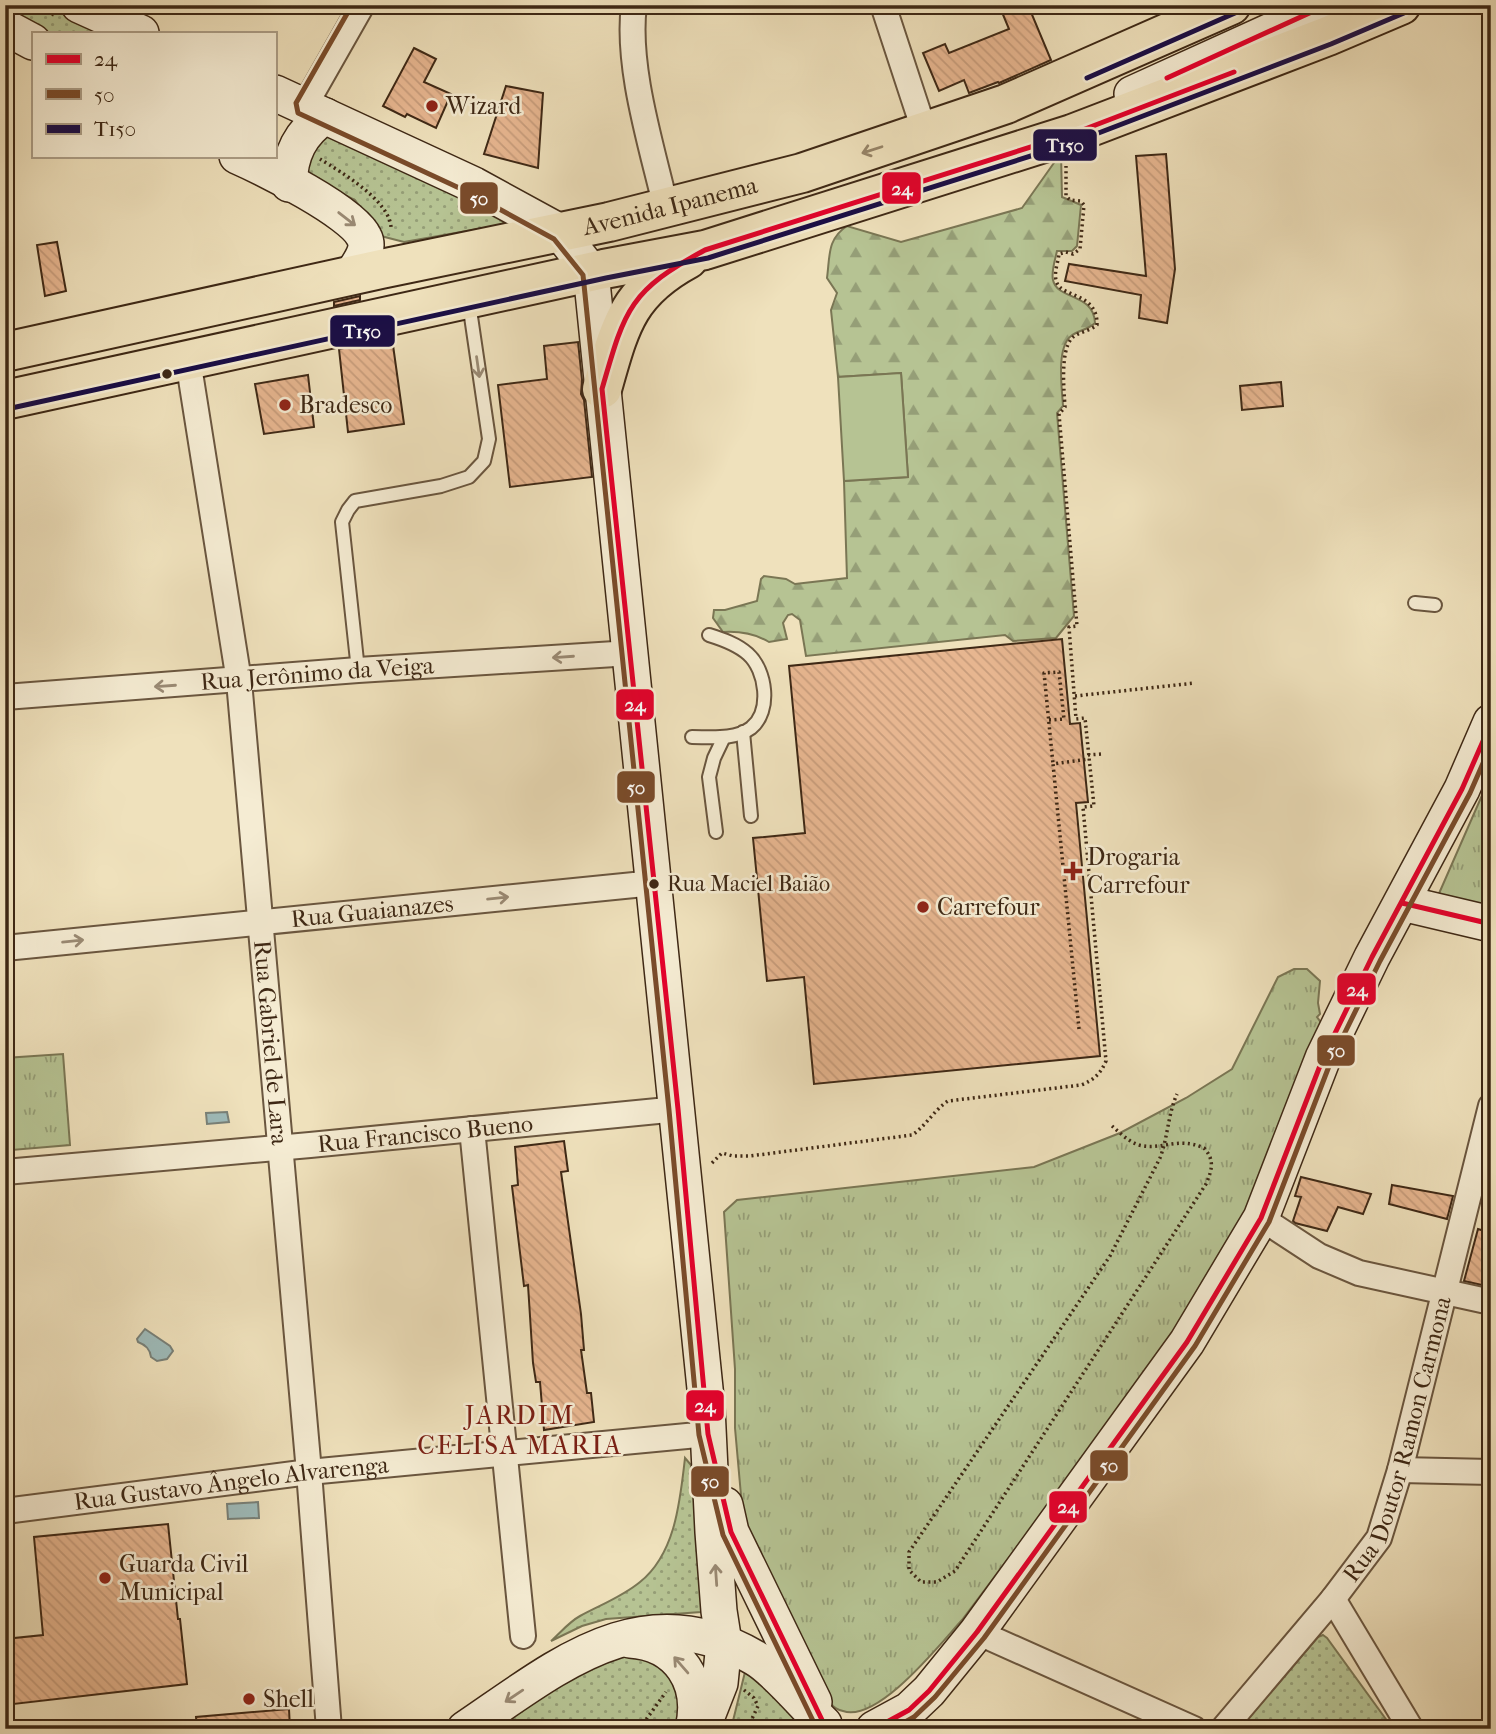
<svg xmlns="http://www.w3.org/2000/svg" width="1496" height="1734" font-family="'IM FELL French Canon',serif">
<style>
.grass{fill:url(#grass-tufts);stroke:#7a7654;stroke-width:2}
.forest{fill:url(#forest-firs);stroke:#7a7654;stroke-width:2}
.park{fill:url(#park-dots);stroke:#7a7654;stroke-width:2}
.pitch{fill:#b6c393;stroke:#7a7654;stroke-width:2}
.water{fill:#9ebbba;stroke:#788078;stroke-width:2}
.building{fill:url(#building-back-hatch);stroke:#3e2815;stroke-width:2}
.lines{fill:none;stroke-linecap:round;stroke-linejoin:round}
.lane-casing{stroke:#6a563f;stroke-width:16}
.street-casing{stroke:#6a563f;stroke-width:28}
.secondary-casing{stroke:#3e2815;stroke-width:38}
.primary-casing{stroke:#3e2815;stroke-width:42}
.path{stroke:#3e2815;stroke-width:3.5;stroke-dasharray:2 3.5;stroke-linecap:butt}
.lane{stroke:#f5ecd3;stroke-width:12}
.street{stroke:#f5ecd3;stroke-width:24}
.secondary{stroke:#f5ecd3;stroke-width:35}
.primary{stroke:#efe1bc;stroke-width:38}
.bus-1-casing{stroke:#f5ecd3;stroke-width:10}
.bus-2-casing{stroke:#f5ecd3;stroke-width:10}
.bus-3-casing{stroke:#f5ecd3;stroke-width:10}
.bus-1{stroke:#e4002b;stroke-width:5}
.bus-2{stroke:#7a4b2a;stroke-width:5}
.bus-3{stroke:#170c46;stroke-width:5}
.oneway{stroke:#968468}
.oneway2{stroke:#9a8a74}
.poi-dot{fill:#8f2418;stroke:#f5ecd3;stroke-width:2.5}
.bus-dot{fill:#3e2815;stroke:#f5ecd3;stroke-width:2.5}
.labels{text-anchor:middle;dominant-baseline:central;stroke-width:5;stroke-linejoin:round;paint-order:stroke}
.bus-label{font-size:22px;fill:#3e2815;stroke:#f5ecd3;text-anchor:start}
.poi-label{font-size:24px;fill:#3e2815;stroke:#f5ecd3;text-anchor:start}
.street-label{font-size:24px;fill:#3e2815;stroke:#f5ecd3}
.neighbourhood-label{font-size:26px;letter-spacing:2px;fill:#7a1f14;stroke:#f5ecd3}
.line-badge{stroke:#f5ecd3;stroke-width:2.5}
.badge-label{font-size:19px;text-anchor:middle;font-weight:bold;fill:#fff}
</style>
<defs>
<pattern id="grass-tufts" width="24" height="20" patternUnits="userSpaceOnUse" patternTransform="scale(1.75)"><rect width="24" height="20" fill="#b6c393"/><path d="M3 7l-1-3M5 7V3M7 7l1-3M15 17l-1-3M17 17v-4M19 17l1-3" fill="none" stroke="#959e77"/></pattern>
<pattern id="forest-firs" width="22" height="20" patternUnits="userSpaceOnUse" patternTransform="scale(1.75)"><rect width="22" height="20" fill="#b6c393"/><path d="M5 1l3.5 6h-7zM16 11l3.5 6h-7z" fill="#959e77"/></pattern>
<pattern id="park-dots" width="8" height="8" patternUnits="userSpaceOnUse" patternTransform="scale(1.75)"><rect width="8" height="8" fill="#b6c393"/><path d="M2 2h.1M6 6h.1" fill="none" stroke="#959e77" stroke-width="1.8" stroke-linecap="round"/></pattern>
<pattern id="building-back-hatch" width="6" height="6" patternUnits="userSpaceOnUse" patternTransform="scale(1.75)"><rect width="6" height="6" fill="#e7b690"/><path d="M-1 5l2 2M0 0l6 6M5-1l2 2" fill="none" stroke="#c79c7b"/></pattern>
</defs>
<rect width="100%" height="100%" fill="#efe1bc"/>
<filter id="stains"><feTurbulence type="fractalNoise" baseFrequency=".00286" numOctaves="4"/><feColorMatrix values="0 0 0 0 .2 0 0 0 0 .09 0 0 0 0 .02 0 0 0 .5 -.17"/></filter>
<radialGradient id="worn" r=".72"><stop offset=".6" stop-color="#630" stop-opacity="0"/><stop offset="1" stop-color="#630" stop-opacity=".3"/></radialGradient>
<g class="grass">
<path d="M1491,776V907L1437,898L1487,784Z"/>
<path d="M1294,969H1307L1320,981L1318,1003L1320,1014L1317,1017L1325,1028L1251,1206L1171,1343L962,1620C940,1644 878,1723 843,1711C831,1708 826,1699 820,1690L744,1529L735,1428V1369L724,1212L737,1200L1034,1167L1120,1133L1186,1098L1232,1069L1278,977Z"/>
<path d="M63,1054L70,1145L12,1150L5,1058Z"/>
</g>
<path class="forest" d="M1061,153L1062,197L1081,205L1077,246L1072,251H1057C1055,260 1051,272 1053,280C1057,300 1094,293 1095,323C1088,330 1078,330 1071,336C1056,348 1062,389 1063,406L1057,413L1074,616L1056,638L1013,641L1005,635L806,656L800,620L792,614L788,615L783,623L787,639L769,642C754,633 740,631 723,632L713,618L714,610H725L757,601L761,579L764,576L786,579L795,584L847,578L844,481L908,477L901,373L838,377L831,310L837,293L827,278C830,256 827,239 847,226L901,242L1022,208Z"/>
<g class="park">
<path d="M5,5H48L108,33H34L5,19Z"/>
<path d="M324,129L506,220L501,225L404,242L381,236L355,200L300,173Z"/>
<path d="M685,1458L691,1465L703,1608L701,1612L606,1619L582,1626L551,1641C560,1633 569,1622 580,1616C600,1605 622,1597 640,1582C676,1553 680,1500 685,1458Z"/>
<path d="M1323,1635L1327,1638L1393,1729H1254L1249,1726L1247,1720L1318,1637Z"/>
<path d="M624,1653L666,1660L687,1729H490L580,1672Z"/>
<path d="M745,1672L757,1678L808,1729H731Z"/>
</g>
<path class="pitch" d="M901,373L908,477L844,481L838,377Z"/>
<g class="water">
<path d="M227,1112L229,1122L207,1124L206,1113Z"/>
<path d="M145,1329L170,1346L173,1351L167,1359L157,1361L151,1357C150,1349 146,1345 138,1342L137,1339Z"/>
<path d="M258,1502L259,1518L228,1519L227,1504Z"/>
</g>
<g class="building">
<path d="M999,5H1028L1051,60L999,83L998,82L969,93L964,80L939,91L923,53L945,44L949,53L1009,29Z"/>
<path d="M414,48L436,59L424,82L451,94L436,128L407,114L405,117L383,106Z"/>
<path d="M506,86L543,93L538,168L484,154Z"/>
<path d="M1166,154L1175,269L1167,323L1139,318L1141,295L1065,281L1069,264L1146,276L1136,156Z"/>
<path d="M57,242L66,291L45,296L37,245Z"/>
<path d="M360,296V300L334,306V302Z"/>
<path d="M392,338L404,424L348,432L339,349Z"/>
<path d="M578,342L582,380L581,394L584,400L592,477L510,487L498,385L547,379L544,346Z"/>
<path d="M308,375L314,427L264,434L255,384Z"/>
<path d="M1281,382L1283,406L1242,410L1240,386Z"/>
<path d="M1062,639L1070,724L1080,723L1088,802L1076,803L1100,1056L814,1084L804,977L767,981L753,838L805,833L789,666Z"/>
<path d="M564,1141L568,1171L561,1172L581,1314L584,1350H581L587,1393H591L594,1422L544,1430L540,1382H536L533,1363L528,1285L524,1286L512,1186L518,1185L515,1147Z"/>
<path d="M1301,1177L1371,1194L1363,1214L1338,1207L1327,1231L1295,1223L1293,1221L1301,1197L1295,1196Z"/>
<path d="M1392,1185L1453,1196L1447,1219L1389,1204Z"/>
<path d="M1478,1229L1491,1233V1287L1464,1281Z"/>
<path d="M168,1524L178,1619H180L187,1684L5,1705V1639L43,1635L34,1537Z"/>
<path d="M289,1709L290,1729H197L196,1717Z"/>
</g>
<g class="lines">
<g class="lane-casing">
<g id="lane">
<path d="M1415,603L1435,605"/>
<path d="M358,670L342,522L348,510L355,501L441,486L469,477L484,461L489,439L469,303"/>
<path d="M743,732L751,816"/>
<path d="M692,737C711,737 735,740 751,728C772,711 766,670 748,654C737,644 722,639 709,635"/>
<path d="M716,832L709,777L714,758L724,737"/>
</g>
</g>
<g class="street-casing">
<g id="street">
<path d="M634,5C626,67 652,147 666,208"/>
<path d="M883,5L925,133"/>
<path d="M304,107L362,5"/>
<path id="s1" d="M188,360L239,681L309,1472L329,1729"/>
<path id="s2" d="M5,697L358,670L631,653"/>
<path id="s3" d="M5,948L654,883"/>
<path d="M472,1129L523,1636"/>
<path id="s4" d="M5,1172L310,1145L678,1109"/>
<path d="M1261,1218L1319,1256L1359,1273L1491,1302"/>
<path d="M1400,1470L1491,1472"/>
<path id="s5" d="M5,1511L309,1472L708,1434"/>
<path d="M1333,1599L1411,1729"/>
<path d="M977,1632L1194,1729"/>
<path id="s6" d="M1223,1729L1333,1599L1379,1538L1400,1470L1491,1106"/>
</g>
</g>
<g class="secondary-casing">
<g id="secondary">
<path d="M79,5L141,33"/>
<path d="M5,27L33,42"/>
<path d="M275,93L474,185L560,232L591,272L707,1408L713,1532L719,1611L724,1643L720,1683L702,1729"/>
<path d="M1132,94L1328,5"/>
<path d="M237,156C264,168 353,212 364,237C371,250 358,265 351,276"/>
<path d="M289,184C290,154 300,133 325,116"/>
<path d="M1402,903L1491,924"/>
<path d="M725,1505L731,1532L814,1702"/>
<path d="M630,1640C679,1643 704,1683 693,1729"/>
<path d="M465,1729C557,1667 642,1592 755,1658C775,1669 806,1707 824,1724L825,1729"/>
<path d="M874,1729L909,1710L929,1691L977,1632L1187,1342L1261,1218L1323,1058L1372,957L1462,789L1491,722"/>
</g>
</g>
<g class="primary-casing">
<g id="primary">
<path id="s7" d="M5,352L381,269L609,222L802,173L1006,104L1231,5"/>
<path d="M602,389C620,326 627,292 688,259"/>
<path d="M5,400L604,269L705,250L1072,134L1328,36L1401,5"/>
</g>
</g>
<g class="path">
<path d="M32,5L54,15"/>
<path d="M320,159C341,172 389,200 391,227"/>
<path d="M1075,696L1195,683"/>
<path d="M1049,720L1064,719L1059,672L1044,673L1053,764"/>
<path d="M1088,755L1102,754"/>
<path d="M1079,1029L1053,764L1089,759"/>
<path d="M1112,1126C1120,1133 1129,1142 1139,1145C1161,1151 1177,1136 1204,1148C1215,1160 1212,1170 1206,1184L955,1571L937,1582H921L909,1570V1552L1110,1256L1160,1158C1168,1137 1168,1114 1177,1094"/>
<path d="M712,1163L722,1153L733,1156H750L912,1135C926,1126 934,1110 948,1101L1081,1085C1094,1080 1101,1073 1106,1061L1083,807L1094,806L1085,718L1076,719L1069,627L1077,626L1059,414L1065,407C1064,390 1060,351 1072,338C1078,332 1090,331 1097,325C1098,293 1062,297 1057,283C1053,274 1058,263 1059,254L1066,252L1073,254L1080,249L1084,205L1081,201L1070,200L1066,196V166"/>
<path d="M744,1690L754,1698L758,1706L747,1729"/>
<path d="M633,1729L645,1721L666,1692"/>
</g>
<use href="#lane" class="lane"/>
<use href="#street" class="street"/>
<use href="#secondary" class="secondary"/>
<use href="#primary" class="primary"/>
<g class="bus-1-casing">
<g id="bus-1">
<path d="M1167,78L1327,5"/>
<path d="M1402,903L1491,924"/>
<path d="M832,1729L824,1724L731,1532L708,1434L678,1109L602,389C625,309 629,291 705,250L1072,134L1234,72"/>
<path d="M874,1729L909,1710L929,1691L977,1632L1187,1342L1261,1218L1323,1058L1372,957L1462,789L1491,723"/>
</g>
</g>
<g class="bus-2-casing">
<g id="bus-2">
<path d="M352,5L296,103L298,113L470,193L554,239L583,275L669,1110L699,1435L723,1535L817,1729"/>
<path d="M893,1729L914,1717L935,1697L984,1638L1195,1346L1269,1222L1331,1061L1380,961L1470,793L1491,745"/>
</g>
</g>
<g class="bus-3-casing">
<g id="bus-3">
<path d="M1087,78L1235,13"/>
<path d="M7,409L606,278L708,258L1075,142L1331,44L1404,13"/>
</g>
</g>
<use href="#bus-1" class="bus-1"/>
<use href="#bus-2" class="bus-2"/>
<use href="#bus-3" class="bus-3"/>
</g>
<defs><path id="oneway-shaft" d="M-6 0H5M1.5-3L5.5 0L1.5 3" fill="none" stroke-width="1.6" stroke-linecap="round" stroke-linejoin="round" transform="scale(1.75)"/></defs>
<use class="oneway" href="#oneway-shaft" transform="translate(872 150) rotate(162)"/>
<g class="oneway2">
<use href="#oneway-shaft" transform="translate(347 219) rotate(38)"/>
<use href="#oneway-shaft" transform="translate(478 367) rotate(82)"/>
<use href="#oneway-shaft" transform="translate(563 657) rotate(176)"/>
<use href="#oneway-shaft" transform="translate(165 686) rotate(176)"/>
<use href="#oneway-shaft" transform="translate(498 898) rotate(-6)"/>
<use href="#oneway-shaft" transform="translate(73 941) rotate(-6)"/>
<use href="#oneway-shaft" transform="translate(716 1575) rotate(-94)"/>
<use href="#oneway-shaft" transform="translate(681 1665) rotate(-131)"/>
<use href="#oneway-shaft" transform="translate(514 1696) rotate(146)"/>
</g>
<g class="poi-dot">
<circle cx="432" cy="106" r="7"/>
<circle cx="285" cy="405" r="7"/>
<path d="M1069.5 860.5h7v7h7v7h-7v7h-7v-7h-7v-7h7z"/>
<circle cx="923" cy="907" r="7"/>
<circle cx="105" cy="1578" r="7"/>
<circle cx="249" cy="1699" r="7"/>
</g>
<g class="bus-dot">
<circle cx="167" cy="374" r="6"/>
<circle cx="654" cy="884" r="6"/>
</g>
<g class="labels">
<g class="bus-label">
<text x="667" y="884">Rua Maciel Baião</text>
</g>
<g class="poi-label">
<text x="446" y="106">Wizard</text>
<text x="299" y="405">Bradesco</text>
<text x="1087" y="857">Drogaria<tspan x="1087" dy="28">Carrefour</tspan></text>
<text x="937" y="907">Carrefour</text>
<text x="119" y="1564">Guarda Civil<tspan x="119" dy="28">Municipal</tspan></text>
<text x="263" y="1699">Shell</text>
</g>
<g class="street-label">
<text stroke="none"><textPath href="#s7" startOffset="681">Avenida Ipanema</textPath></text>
<text stroke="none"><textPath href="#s2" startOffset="313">Rua Jerônimo da Veiga</textPath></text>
<text stroke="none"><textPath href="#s3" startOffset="369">Rua Guaianazes</textPath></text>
<text stroke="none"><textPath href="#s1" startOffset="688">Rua Gabriel de Lara</textPath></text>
<text stroke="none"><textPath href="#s4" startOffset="422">Rua Francisco Bueno</textPath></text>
<text stroke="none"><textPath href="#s6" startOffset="346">Rua Doutor Ramon Carmona</textPath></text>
<text stroke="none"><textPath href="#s5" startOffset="228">Rua Gustavo Ângelo Alvarenga</textPath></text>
</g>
<g class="neighbourhood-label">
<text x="520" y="1415">JARDIM<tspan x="520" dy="30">CELISA MARIA</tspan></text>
</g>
</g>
<g class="line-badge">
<rect x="1032" y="128" width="66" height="34" rx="7" fill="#170c46"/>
<rect x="881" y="171" width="41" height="34" rx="7" fill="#e4002b"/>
<rect x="459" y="181" width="40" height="34" rx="7" fill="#7a4b2a"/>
<rect x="329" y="314" width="67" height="34" rx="7" fill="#170c46"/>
<rect x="615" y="688" width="40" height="33" rx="7" fill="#e4002b"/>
<rect x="616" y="770" width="40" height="34" rx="7" fill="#7a4b2a"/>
<rect x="1336" y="972" width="41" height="34" rx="7" fill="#e4002b"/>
<rect x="1316" y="1034" width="40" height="33" rx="7" fill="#7a4b2a"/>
<rect x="685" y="1389" width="40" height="33" rx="7" fill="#e4002b"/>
<rect x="1089" y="1449" width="40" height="33" rx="7" fill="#7a4b2a"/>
<rect x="690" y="1465" width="40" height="33" rx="7" fill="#7a4b2a"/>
<rect x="1048" y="1490" width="40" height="34" rx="7" fill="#e4002b"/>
</g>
<g class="badge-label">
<text x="1065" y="152">T150</text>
<text x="902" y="195">24</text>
<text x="479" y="205">50</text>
<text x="362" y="338">T150</text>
<text x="635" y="711">24</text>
<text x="636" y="794">50</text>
<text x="1357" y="996">24</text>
<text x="1336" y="1057">50</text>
<text x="705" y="1412">24</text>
<text x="1109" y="1472">50</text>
<text x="710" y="1488">50</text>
<text x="1068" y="1513">24</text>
</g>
<rect width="1496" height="1734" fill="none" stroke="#efe1bc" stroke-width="28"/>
<rect x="7" y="7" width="1482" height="1720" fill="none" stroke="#3e2815" stroke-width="3.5"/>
<rect x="14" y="14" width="1468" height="1706" fill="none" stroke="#3e2815" stroke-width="2"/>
<rect x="32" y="32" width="245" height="126" fill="#f5ecd3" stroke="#ac9e87" stroke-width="2"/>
<rect x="46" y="54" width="35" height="10" fill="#e4002b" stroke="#ac9e87" stroke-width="2"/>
<text x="94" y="66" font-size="21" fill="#3e2815">24</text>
<rect x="46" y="89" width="35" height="10" fill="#7a4b2a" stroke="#ac9e87" stroke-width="2"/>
<text x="94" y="102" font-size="21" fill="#3e2815">50</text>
<rect x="46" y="124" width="35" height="10" fill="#170c46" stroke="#ac9e87" stroke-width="2"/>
<text x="94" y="136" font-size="21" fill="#3e2815">T150</text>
<rect width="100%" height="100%" filter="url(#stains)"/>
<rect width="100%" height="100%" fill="url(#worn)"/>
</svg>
